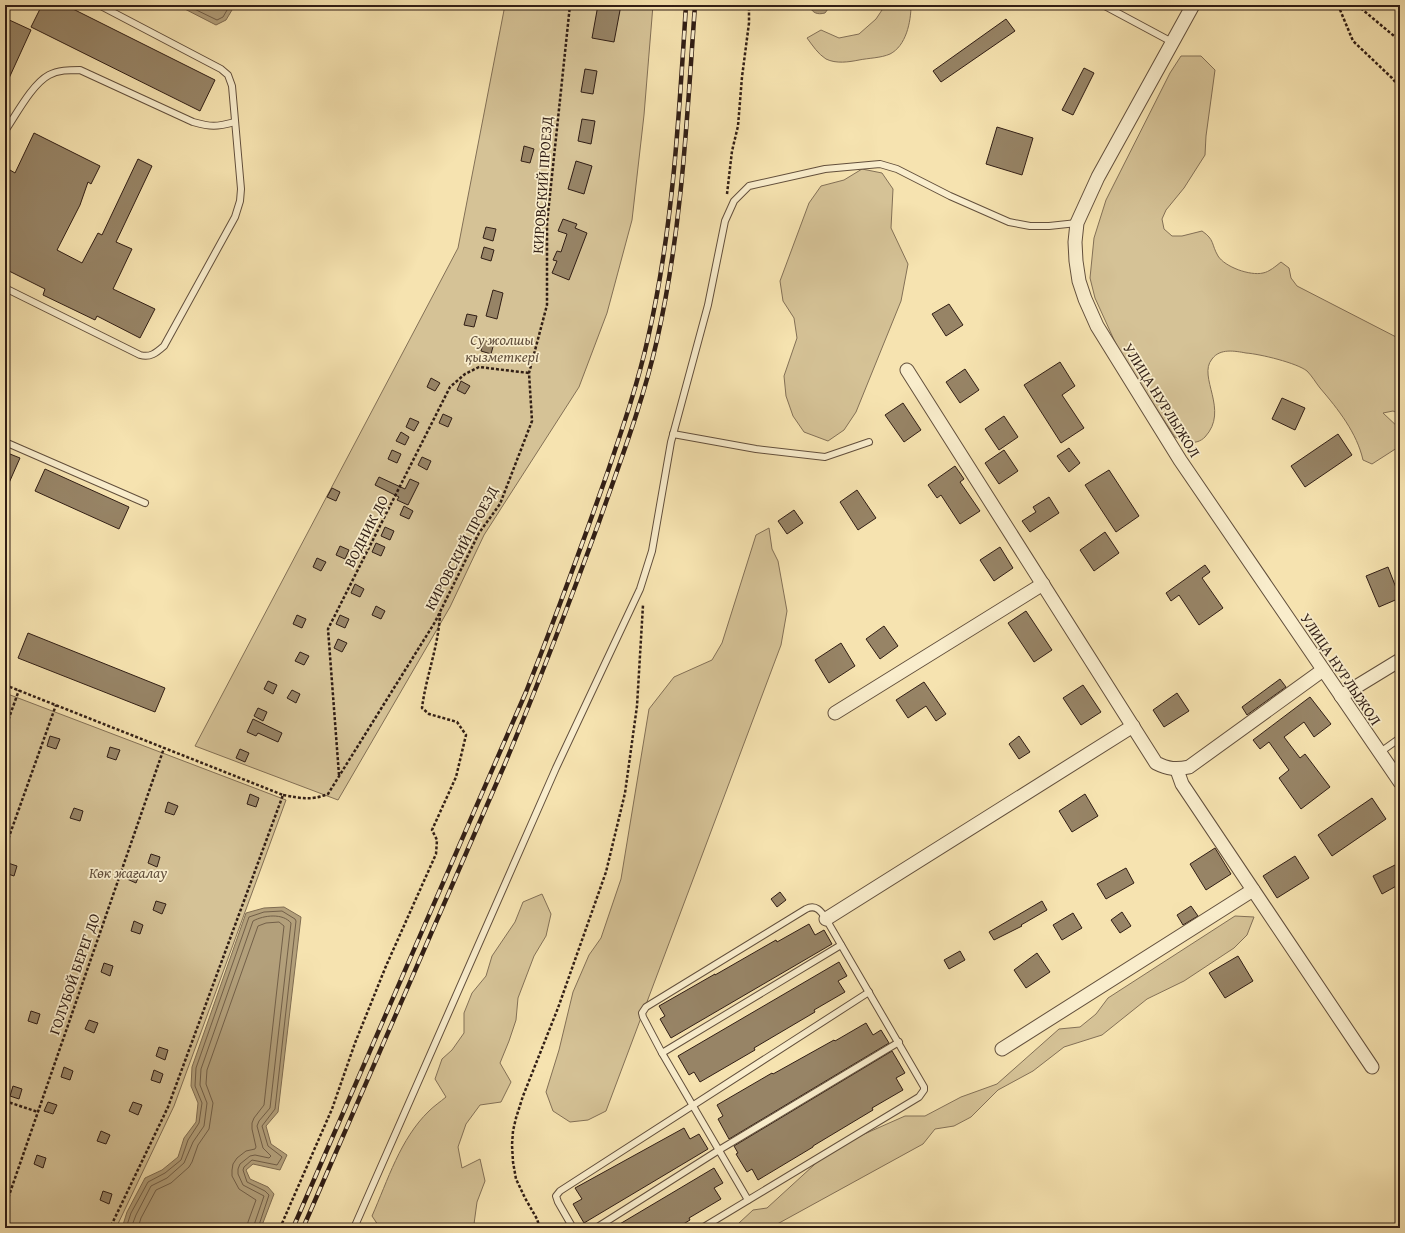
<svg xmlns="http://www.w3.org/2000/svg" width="1405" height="1233" font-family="'Gentium Book Plus',serif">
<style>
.green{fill:#d5c296;stroke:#837056}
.water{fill:#b3a07b;stroke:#7f6c52}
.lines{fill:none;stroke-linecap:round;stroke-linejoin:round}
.shore{stroke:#725f48;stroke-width:1}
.building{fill:#978466;stroke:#311e15}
.service-casing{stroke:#624f3c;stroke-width:8}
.minor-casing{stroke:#624f3c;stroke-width:15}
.path{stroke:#311e15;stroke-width:2.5;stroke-dasharray:3 2;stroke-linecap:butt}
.service{stroke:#f9edcc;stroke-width:6}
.minor{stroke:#f9edcc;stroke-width:13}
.rail-casing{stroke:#311e15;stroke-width:4.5}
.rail{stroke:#f9edcc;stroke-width:3;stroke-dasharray:9;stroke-linecap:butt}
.labels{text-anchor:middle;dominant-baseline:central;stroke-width:3.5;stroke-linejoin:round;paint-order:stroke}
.street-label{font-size:15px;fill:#311e15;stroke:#f9edcc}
.park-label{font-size:15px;font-style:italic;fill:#624f3c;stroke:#f9edcc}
</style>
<rect width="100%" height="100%" fill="#f6e3b0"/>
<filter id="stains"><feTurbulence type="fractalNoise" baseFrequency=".005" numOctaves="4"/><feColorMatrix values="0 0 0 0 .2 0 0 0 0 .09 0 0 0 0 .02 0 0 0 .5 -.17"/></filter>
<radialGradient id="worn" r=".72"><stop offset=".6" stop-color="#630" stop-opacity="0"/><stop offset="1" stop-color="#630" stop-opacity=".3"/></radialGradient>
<g class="green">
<path d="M505,5H653L644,115L632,220L607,313L579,387L484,535L450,607L338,800L195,746L458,248Z"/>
<path d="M883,5H911C911,22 906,46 890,54C881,58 869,58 859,60C849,62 836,64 826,59C818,54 813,46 807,38L821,30L839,38L859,34L876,19L882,10Z"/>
<path d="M1181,56H1201L1215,70L1206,136L1205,155L1184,188L1166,210L1162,219L1164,229L1172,236H1182L1202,231C1215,240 1211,244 1218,256C1225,267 1250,276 1263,273C1269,272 1276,266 1281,262L1289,268L1291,278L1297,286L1400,339V414L1393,411L1383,413L1400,429V446L1372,464L1363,460C1357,433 1338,409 1320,388C1316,383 1312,376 1307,371C1297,363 1260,354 1246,353C1235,351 1220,348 1212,359C1197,377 1230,410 1205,437C1196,446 1185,442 1175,437L1120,353L1095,298L1090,278L1094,238L1106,200L1170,73Z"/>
<path d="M862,169L882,173L893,189L891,228L908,264L901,301L856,412L844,430L828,441L804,432L793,416L786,396L784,376L797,338L794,318L783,301L780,281L809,203L821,186L844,180Z"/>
<path d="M769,528L772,549L778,561L787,611L781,645L606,1111L588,1120L570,1122L553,1111L546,1092L559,1050L573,992L589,955L601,938L621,879L649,709L674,677L712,660L722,643L756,535Z"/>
<path d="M5,693L286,800L174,1106L116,1228H5Z"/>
<path d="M542,894L551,914L546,936L534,956L518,998L516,1020L509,1041L500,1063L511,1082L501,1102L480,1105L466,1124L458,1147L462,1168L480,1159L485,1181L477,1202L474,1224L475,1228H380L372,1216C388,1180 400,1139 429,1111C434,1106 440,1102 446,1097L435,1079L442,1059L452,1050L464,1033V1013L472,993L486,976L492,956L515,922L523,902Z"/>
<path d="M1235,916L1254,917L1247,935L1234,948L1184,981L1147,999L1102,1035L1064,1047L1033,1071L998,1090L971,1117L954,1126L935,1129L923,1144L770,1228H742L739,1223L753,1210L767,1208L826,1154L844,1143L905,1116H925L961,1097L997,1084L1059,1029L1080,1027L1096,1014L1108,998Z"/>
</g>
<g class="water">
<path d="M177,5H235L226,20L216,25Z"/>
<path d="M809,5H831L825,13C817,15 812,13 809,5Z"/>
<path d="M284,907L301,917L278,1112L266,1126L271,1144L287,1155L280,1170L253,1164L246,1170L250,1179L268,1187L274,1194L261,1228H122L127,1212L145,1178L162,1170L178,1157L184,1138L196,1122L198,1103L191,1086L192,1067L246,913L264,908Z"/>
</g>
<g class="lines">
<g class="shore">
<path d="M186,5L217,20L223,17L230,5"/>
<path d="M126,1228L131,1213L148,1182L165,1173L181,1160L188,1140L199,1123L202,1103L195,1086L196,1068L249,917L264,912L282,911L295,919L296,921L275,1109L262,1126L268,1146L281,1156L282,1157L277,1165L252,1160L244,1167L243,1170L247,1182L265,1191L269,1195L258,1228"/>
<path d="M131,1228L136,1215L151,1186L167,1178L184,1163L193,1142L204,1126L207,1103L200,1085L201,1069L253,921C264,915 283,913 291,923L270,1108L259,1121L257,1126L263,1148L271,1156L269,1158L255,1155L250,1156L240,1164L238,1169V1174L243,1185L264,1196L253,1228"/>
<path d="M138,1228L141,1218L156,1190L171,1183L189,1167L192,1162L198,1145L209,1129L213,1103L206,1084L207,1070L258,926L266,923L279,922L284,926L264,1105L254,1118L252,1123V1129L256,1147L255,1149L246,1151L237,1158L233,1164L232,1170V1176L239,1189L256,1200L248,1222L247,1228"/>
</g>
</g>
<g class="building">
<path d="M42,5H65L215,80L200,111L31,27Z"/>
<path d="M598,5H621L614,42L592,38Z"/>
<path d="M5,18L31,30L5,87Z"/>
<path d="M1006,19L1015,31L941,82L933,71Z"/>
<path d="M1084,68L1094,73L1073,115L1062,110Z"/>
<path d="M585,69L597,71L593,94L581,92Z"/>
<path d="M582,119L595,121L591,144L578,141Z"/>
<path d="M997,127L1033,138L1022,175L986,164Z"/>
<path d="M34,133L100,166L91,184L88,182L80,205L57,250L82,263L98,233L102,235L138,159L152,166L116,242L132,249L113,289L155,309L140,338L97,316L95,320L43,295L45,289L5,269V181L10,170L15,173Z"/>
<path d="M524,146L534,149L530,163L521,161Z"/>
<path d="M576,161L592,166L584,194L568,189Z"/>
<path d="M563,219L577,224L575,228L587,233L569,280L552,273L557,261L553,260L557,251L561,252L567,234L558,231Z"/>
<path d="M486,227L496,229L493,241L483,238Z"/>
<path d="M484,247L494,250L491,261L481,258Z"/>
<path d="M493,290L503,293L497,319L486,316Z"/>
<path d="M949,304L963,325L946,336L932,314Z"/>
<path d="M467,314L477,316L474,327L464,325Z"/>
<path d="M484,340L494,343L491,354L481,351Z"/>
<path d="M1060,362L1075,386L1062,395L1084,428L1061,443L1024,385Z"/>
<path d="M965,369L979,390L960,403L946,382Z"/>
<path d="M431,378L440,383L435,391L427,387Z"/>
<path d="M461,381L470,386L465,394L457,390Z"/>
<path d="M1282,398L1305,408L1295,430L1272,419Z"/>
<path d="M903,403L921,430L904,442L885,415Z"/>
<path d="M443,414L452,418L448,427L439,423Z"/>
<path d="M1004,416L1018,437L999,450L985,429Z"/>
<path d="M410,418L419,422L414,431L406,427Z"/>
<path d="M401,432L409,437L405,445L396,441Z"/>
<path d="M1338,434L1352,455L1305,487L1291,466Z"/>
<path d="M1069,448L1080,463L1069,472L1057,456Z"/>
<path d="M392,450L401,454L397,463L388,459Z"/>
<path d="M1004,450L1018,471L999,484L985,463Z"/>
<path d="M5,452L20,458L5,492Z"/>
<path d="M422,457L431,461L427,470L418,465Z"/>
<path d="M955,466L964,479L960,482L980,511L960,524L941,495L937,498L928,485Z"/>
<path d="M45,469L129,507L119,529L35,491Z"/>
<path d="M1109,470L1139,516L1116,532L1085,485Z"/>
<path d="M379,477L405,489L410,479L419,483L408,505L397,500L399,497L375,485Z"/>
<path d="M332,488L340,492L336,501L327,497Z"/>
<path d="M857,490L876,518L858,530L840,502Z"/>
<path d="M1049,497L1059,513L1030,532L1022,521L1036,512L1033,507Z"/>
<path d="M404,506L413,511L409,519L400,515Z"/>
<path d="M794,510L803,523L787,534L778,521Z"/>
<path d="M385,527L394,531L390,540L381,536Z"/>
<path d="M1105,532L1119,553L1094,571L1080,550Z"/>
<path d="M376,543L385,547L381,556L372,552Z"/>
<path d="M340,546L349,550L345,559L336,555Z"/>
<path d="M1000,547L1013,568L994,581L980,560Z"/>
<path d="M317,558L326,562L321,571L313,567Z"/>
<path d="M1205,565L1210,572L1202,578L1223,608L1199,625L1179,595L1171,601L1166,593Z"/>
<path d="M1388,567L1400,598L1379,607L1366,576Z"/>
<path d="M355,584L364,589L360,597L351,593Z"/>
<path d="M376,606L385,611L381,619L372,615Z"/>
<path d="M1026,611L1052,650L1034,662L1008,623Z"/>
<path d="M297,615L306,619L302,628L293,624Z"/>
<path d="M340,615L349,619L345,628L336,624Z"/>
<path d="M884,626L898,646L880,659L866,639Z"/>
<path d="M28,633L165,688L155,712L18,658Z"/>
<path d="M338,639L347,643L342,652L334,648Z"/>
<path d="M841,643L855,666L829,683L815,660Z"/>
<path d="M300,652L309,656L304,665L295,661Z"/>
<path d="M1280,679L1286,687L1247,715L1242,707Z"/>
<path d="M268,681L277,685L273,694L264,689Z"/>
<path d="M924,682L946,714L936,721L926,706L908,718L896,700Z"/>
<path d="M1083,685L1101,712L1081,725L1063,698Z"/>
<path d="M292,690L300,694L296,703L287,698Z"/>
<path d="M1177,693L1189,711L1164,727L1153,710Z"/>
<path d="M1310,697L1331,724L1314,737L1304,722L1284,737L1300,758L1305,754L1330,787L1301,809L1279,778L1289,770L1269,742L1260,749L1253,740Z"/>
<path d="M258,708L267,712L263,721L254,716Z"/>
<path d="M253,719L282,733L278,742L258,733L256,736L247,732Z"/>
<path d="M50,736L60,739L56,749L47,746Z"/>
<path d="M1019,736L1030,752L1019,759L1009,744Z"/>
<path d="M110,747L120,750L116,760L107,757Z"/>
<path d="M240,749L249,753L245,762L236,758Z"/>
<path d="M250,794L259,798L256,807L247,804Z"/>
<path d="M1085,794L1098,816L1072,832L1059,811Z"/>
<path d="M1372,798L1386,819L1332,856L1318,835Z"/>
<path d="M168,802L178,806L174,815L165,812Z"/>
<path d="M74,808L83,811L80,821L70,818Z"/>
<path d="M1215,848L1231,874L1206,890L1190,864Z"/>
<path d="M151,854L160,857L157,867L148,863Z"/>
<path d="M1295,856L1309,878L1277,898L1263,876Z"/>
<path d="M8,863L17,866L14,876L5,873Z"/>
<path d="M1397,864L1400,870V884L1382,894L1373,876Z"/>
<path d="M1126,868L1134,883L1106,899L1097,884Z"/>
<path d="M131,870L140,873L136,883L127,879Z"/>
<path d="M780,892L786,900L777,907L771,899Z"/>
<path d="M156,901L166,904L162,914L153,910Z"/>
<path d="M1042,901L1047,910L1021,925L1022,926L994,940L989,932Z"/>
<path d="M1191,906L1198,916L1183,925L1177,915Z"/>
<path d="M1122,912L1131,926L1120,933L1111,920Z"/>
<path d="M1073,913L1082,928L1062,940L1053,925Z"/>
<path d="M134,921L143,925L140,934L131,931Z"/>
<path d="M809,924L815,935L824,930L832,944L671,1038L660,1019L665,1016L659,1006L715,974V975L776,940L777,942Z"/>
<path d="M960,951L965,960L949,969L944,960Z"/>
<path d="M1037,953L1050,972L1026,988L1014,970Z"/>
<path d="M1238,956L1253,981L1225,998L1209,973Z"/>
<path d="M839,962L847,976L838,981L845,992L814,1010L815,1012L754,1048L755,1050L700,1082L694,1072L689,1075L678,1056Z"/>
<path d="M104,963L113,966L110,976L101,972Z"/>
<path d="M31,1011L40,1014L37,1024L28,1021Z"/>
<path d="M89,1020L98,1023L94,1033L85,1029Z"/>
<path d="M866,1023L873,1035L881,1030L889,1043L729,1139L718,1119L723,1116L717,1105L772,1073L773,1074L834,1040L835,1041Z"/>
<path d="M159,1047L168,1050L165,1060L156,1056Z"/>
<path d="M892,1051L905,1073L896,1078L903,1090L872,1108L873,1110L813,1146V1147L758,1180L752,1169L747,1172L736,1154L738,1153L734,1146Z"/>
<path d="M64,1067L73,1071L70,1080L61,1077Z"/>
<path d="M154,1070L163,1074L160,1083L151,1080Z"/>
<path d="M13,1086L22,1089L19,1099L10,1096Z"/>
<path d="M48,1102L57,1105L53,1114L44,1111Z"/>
<path d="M133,1102L142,1105L138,1115L129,1111Z"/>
<path d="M684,1128L690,1139L699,1134L708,1149L584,1223L573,1204L582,1199L575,1188Z"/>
<path d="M101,1131L110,1135L106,1144L97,1141Z"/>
<path d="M37,1155L46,1158L43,1168L34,1164Z"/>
<path d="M714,1168L723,1183L714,1188L721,1199L689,1218L690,1220L677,1228H613Z"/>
<path d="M103,1191L112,1194L109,1204L100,1200Z"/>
</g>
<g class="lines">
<g class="service-casing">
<g id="service">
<path d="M1103,5L1172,42"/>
<path d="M5,131C16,115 32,84 49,75C58,70 69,70 80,70L193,122C211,127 216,127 235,122"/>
<path d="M5,288L140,355C150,358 156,353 164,346L235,217L240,201L241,189L232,86L228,75L221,69L99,5"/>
<path d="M673,434L756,449L825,457L869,442"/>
<path d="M5,442L145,503"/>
<path d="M1379,753L1400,738"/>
<path d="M662,1053L643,1017L642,1013L646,1007L806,909C816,904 821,911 826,919L924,1087V1090L919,1097L702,1228"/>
<path d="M748,1200L662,1053L841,945"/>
<path d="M354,1228L556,768L640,589L652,551L671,442L708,305L725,221L734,201L749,186L825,169L880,164L897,169L950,196L1009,222L1030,226H1049L1077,223"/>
<path d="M573,1228L558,1202L556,1196L560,1191L869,992"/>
<path d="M596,1228L719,1150L899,1042"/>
</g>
</g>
<g class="minor-casing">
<g id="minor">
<path d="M1193,5L1098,177L1077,223L1075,242L1076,261L1079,281L1085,299L1097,326L1180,460L1400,782"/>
<path d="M907,370L1156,763C1168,769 1176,770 1189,767L1323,670"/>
<path d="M1341,696L1400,660"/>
<path d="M835,713L1043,584"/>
<path d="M1177,770L1182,784L1372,1067"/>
<path d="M826,919L1133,726"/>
<path d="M1002,1049L1253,890"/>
</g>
</g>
<g class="path">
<path d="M1338,5L1353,41L1392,78L1400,88"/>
<path d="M1357,5L1400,41"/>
<path d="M727,194L732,151L738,126L742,77L749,23V5"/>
<path d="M5,685L283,795L168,1107L110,1228"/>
<path d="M5,729L19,690"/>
<path d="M339,775L328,629L450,387L465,374L479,367L529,373"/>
<path d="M283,795C301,798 310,801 328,794L435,622L479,533L500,504L532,421L529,373L547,305V223L570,5"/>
<path d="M5,848L56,705"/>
<path d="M5,1101L38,1112"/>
<path d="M5,1207L164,748"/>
<path d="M280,1228L332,1109L355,1043L386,966L436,854L437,840L432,830L456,777L466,735L457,722L429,714L422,708C426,676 439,645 440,613"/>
<path d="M540,1228L537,1219L525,1198L516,1179L513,1162L512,1145L513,1131L516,1118L523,1096L558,1008L606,872L625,793L637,706L643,605"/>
</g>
<use href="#service" class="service"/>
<use href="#minor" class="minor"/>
<g class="rail-casing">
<g id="rail">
<path d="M293,1228L526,692C555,619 582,545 608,471C623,427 638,383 648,338C673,229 679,116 686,5"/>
<path d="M303,1228L504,766C538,685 569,604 599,522C620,462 643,402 657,340C682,230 687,117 695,5"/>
</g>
</g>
<use href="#rail" class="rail"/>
</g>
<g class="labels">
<g class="street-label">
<text transform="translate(542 185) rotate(-86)">КИРОВСКИЙ ПРОЕЗД</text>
<text transform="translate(1162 400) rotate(58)">УЛИЦА НУРЛЫЖОЛ</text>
<text transform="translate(366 531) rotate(-63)">ВОДНИК ДО</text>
<text transform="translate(461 548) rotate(-62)">КИРОВСКИЙ ПРОЕЗД</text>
<text transform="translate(1341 669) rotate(56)">УЛИЦА НУРЛЫЖОЛ</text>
<text transform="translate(74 974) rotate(-71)">ГОЛУБОЙ БЕРЕГ ДО</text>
</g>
<g class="park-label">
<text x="502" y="339">Су жолшы<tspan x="502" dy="17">қызметкері</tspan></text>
<text x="128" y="872">Көк жағалау</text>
</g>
</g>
<rect width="1405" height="1233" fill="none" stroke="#f6e3b0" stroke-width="20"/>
<rect x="6" y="6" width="1393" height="1221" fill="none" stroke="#311e15" stroke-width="2"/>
<rect x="10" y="10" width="1385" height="1213" fill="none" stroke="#311e15"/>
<rect width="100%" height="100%" filter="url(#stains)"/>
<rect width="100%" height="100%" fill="url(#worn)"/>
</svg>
